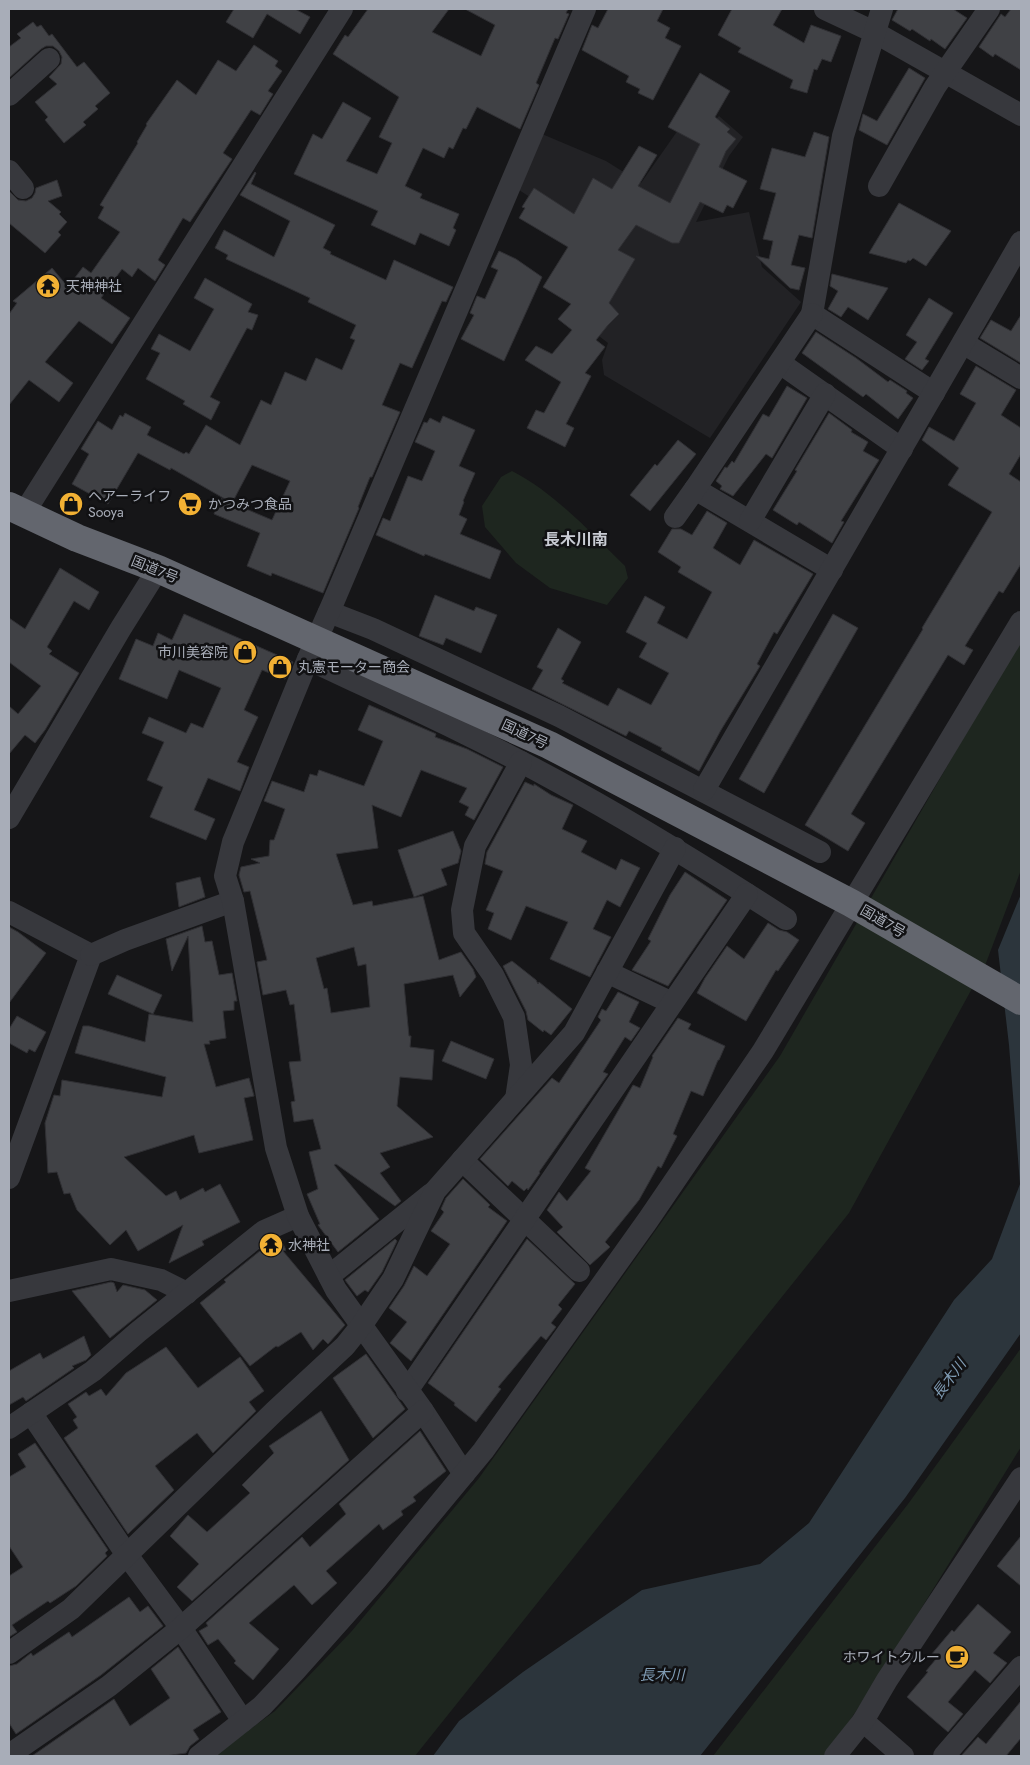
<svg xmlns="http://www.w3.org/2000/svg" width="1030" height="1765" font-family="Jost,'Noto Sans JP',sans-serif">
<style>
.built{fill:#222225}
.green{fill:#1e261f}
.water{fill:#2c353c}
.building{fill:#404145;stroke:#303034;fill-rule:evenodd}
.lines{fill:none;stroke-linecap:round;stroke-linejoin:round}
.street{stroke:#37383d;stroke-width:22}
.highway{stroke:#63666e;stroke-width:28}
.labels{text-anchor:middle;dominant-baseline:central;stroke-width:5;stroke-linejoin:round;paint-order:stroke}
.poi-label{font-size:14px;fill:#a8adb8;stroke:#111113;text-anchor:start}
.street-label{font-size:14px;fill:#a8adb8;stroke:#111113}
.water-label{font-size:15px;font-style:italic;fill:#7f9bb3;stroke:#111113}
.quarter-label{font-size:16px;font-weight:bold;fill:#c9ccd4;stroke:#111113}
</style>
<rect width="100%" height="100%" fill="#161618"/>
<path class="built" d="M719,116L743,137L729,156L696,222L749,212L762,267L801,302L710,438L604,375L602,360L608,343L569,313L597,241L519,190L542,134L606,161L641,183L685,120L706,130Z"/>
<g class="green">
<path d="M512,471C555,493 590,532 625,566L628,578L607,605L550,588L516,563L485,527L482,506L501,477Z"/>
<path d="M1021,638V870L986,963L849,1213L415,1756H213L275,1711L351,1632L479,1478L780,1056Z"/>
<path d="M1021,1348V1447L877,1680L826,1756H713L908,1504Z"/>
</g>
<path class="water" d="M1021,894V1333L905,1498L700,1756H433L459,1721L523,1672L642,1590L760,1564L809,1523L954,1300L992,1259L1020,1184L1009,1045L998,950Z"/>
<g class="building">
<path d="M234,9H295L310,17L300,34L267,14L253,38L226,22Z"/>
<path d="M368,9H449L432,32L481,56L495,25L465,9H568L566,13L569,14L558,39L555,38L536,83L539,85L520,129L477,107L466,129L463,128L453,149L449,147L444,158L423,148L405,186L422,194L420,198L459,214L453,228L456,230L449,246L420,233L415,245L371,225L378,211L294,174L313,134L322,139L343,102L371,118L346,161L377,174L392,143L379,137L399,97L333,54L345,35L348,37Z"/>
<path d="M608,9H663L657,21L670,28L665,38L681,46L653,100L638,93L640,89L626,82L629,76L582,50L592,25L598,28Z"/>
<path d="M732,9H782L773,25L804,43L811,25L841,36L831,62L822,59L817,70L814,69L807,93L790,88L793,80L738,52L741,48L718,35Z"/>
<path d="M898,9H953L967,18L945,49L931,39L930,41L912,29L910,31L892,20Z"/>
<path d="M1011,9H1021V70L995,54L993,57L979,47L1001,14L1005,17Z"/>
<path d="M33,22L37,27L41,25L49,36L52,34L77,67L84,62L110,93L95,106L98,109L83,122L86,125L64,143L45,120L48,117L35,102L57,84L49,77L61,64L62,57L59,51L53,46H46L41,49L9,78V47L21,38L17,34Z"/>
<path d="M254,45L278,61L275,66L282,71L268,91L273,94L260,115L251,110L223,153L232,159L190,222L183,218L158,260L165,265L155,281L138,268L132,277L122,269L101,298L130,318L112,344L79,321L45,362L73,383L59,402L29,380L9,405V314L17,303L13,301L52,268L68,287L83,267L91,273L120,232L98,218L104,207L100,205L138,143L137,142L147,125L146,124L177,80L196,95L218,60L236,71Z"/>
<path d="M909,68L925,78L887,145L859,130L863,114L877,121Z"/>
<path d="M700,73L730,91L715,117L730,129L727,132L736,139L726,151L719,167L747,181L733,208L727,205L723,213L700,202L679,243H672L636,225L618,250L635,259L609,303L619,314L608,325L596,340L605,347L585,373L591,376L566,424L574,428L565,447L527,428L536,410L544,413L561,382L525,360L536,346L552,354L572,330L558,319L571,304L543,287L568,247L519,218L525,208L522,207L534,188L574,214L593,178L612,189L639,146L657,155L638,186L670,203L700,144L668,127Z"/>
<path d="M814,132L829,137L812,238L799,235L791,265L805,268L799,290L790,288L756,256L769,259L773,241L763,239L776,193L760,189L772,148L805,157Z"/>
<path d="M255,172L256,173L251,184L335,225L323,248L331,252L330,254L386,280L394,260L453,287L446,302L442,301L412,368L400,363L382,405L400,412L372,477H370L358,507L359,508L323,593L272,573L271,576L247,566L260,533L214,514L220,498L272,520L290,481L252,465L232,503L171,468L170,470L138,453L108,504L72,484L89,454L81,449L98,421L112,430L120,415L123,417L125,413L151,427L147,435L184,454L186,452L189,454L206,425L240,445L261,400L271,405L285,372L306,381L316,358L342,370L355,340L350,338L356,325L308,302L310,298L226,259L228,255L215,248L224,230L274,257L290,221L240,195Z"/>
<path d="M57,180L62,196L48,201L61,212L59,214L67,222L58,232L61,235L45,253L9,223V191L18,200L26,201L32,198L35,193L36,188Z"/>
<path d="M899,203L951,231L926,266L913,258L910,261L908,260L906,263L869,253Z"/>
<path d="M499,251L516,259L542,277L504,361L461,339L474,315L470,313L477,296L485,299L498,270L491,267Z"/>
<path d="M832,274L888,288L868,320L848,307L841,317L828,309L838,291L830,286Z"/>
<path d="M205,278L252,304L248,312L258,315L252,330L247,328L210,397L220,402L211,420L183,404L185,401L146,379L160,353L151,349L159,334L190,351L214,309L194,298Z"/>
<path d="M929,298L953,313L925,359L929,361L922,370L905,359L917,342L906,335Z"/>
<path d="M1021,315V363L980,338L991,320L1011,331Z"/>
<path d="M816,332L856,358L888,382L890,380L907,391L906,393L913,398L898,419L866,394L863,397L802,353Z"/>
<path d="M976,366L1016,390L1001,415L1021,428V454L1009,474L1021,482V564L1003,593L999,591L965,646L973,650L964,665L948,655L851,814L865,823L848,851L805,825L923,629L922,628L992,512L948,485L959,468L922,440L929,427L954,441L976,403L960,394Z"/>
<path d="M787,386L807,398L772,458L766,454L733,496L720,489L722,486L716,481L725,467L727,468L732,461L734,463L763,414L769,417Z"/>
<path d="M829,413L852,430L851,432L868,442L863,451L879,460L841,521L844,522L832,543L799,522L797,525L773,510L797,471L795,470Z"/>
<path d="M443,416L475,430L459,466L475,473L463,501L464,502L459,515L467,519L460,534L501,551L490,579L425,554L424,556L376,535L383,518L390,521L408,476L422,481L435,451L415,442L424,422L427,423L430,418L440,423Z"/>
<path d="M678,440L696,454L650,511L630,495L655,464L657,466Z"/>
<path d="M707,511L727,523L713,548L740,565L754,540L813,574L777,634L774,632L757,664L760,666L721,730L699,771L661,750L662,748L629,731L626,736L532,689L543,670L537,667L558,628L581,642L561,679L564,681L562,683L608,706L618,688L651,705L669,673L639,657L647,643L626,632L645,596L665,607L657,623L687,639L712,592L678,572L681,567L658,552L672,529H681L692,535Z"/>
<path d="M60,568L99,592L89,610L74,601L47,647L52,651L49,654L79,673L45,730L35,743L25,735L9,754V706L18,714L41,686L9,662V618L25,629Z"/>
<path d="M435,595L474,611L476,607L497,615L481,653L446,638L443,645L419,636Z"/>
<path d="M184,614L293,662L285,679L262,670L244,710L258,717L237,762L249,767L240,791L208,778L194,810L215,819L206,840L150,817L163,787L147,780L164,742L142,733L149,717L186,733L191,723L203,728L221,688L179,670L167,699L119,679L136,639L153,646L158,633L172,640Z"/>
<path d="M833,614L858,628L764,793L739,779Z"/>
<path d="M369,705L434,733L436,734L435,737L467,749L503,767L474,820L465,815L469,807L459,802L467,788L421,770L401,817L372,805L378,848L336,854L353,905L372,901L373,906L423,896L439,960L461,952L473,969L476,977L460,997L453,975L404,984L409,1036H411L410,1047L434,1050L432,1080L400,1077L397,1106L433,1137L380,1153L390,1167L380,1173L401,1201L395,1206L336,1164L334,1165L379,1219L338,1252L318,1225L320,1224L307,1194L318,1189L309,1152L321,1149L313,1119L294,1122L291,1102L295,1101L289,1062L301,1061L294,1004L290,1005L286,990L263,995L257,962L267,960L250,891L244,892L239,875L241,867L260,863L251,859L269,856L270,840H274L285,809L264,801L272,781L304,792L310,774L317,776L319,770L364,786L383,741L358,730ZM354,947L358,966L366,964L370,1007L331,1013L327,988L324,989L316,958Z"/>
<path d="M525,782L534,786V784L551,795L573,805L562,829L587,841L581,852L616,870L621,859L640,868L620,907L607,900L593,929L611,937L590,977L550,959L568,922L526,906L511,940L488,929L494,913L486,910L503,871L485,864L487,852Z"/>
<path d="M453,831L461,851L458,863L441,869L447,885L414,897L398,850Z"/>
<path d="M685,872L727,900L668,986L632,970L651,941L648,939L670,895Z"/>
<path d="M200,877L205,897L179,907L176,883Z"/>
<path d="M768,923L779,930L787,932L799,940L778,971L776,970L746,1021L697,993L705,978L727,946L744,959Z"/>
<path d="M202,926L205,942L212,941L219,975L232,973L237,1001H234V1010L223,1011L226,1038L209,1041L210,1044H204L216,1087L249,1078L254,1096L244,1098L253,1140L199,1153L194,1135L124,1157L166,1196L176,1191L180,1200L203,1188L205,1192L220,1184L240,1222L202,1241L204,1245L169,1263L183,1225L138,1251L126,1230L110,1245L77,1210L70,1193L64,1194L57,1172L48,1173L45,1123L54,1095L60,1096L62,1080L162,1097L166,1077L75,1053L83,1026H89L145,1042L149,1014L193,1022L188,936L172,971L166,939Z"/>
<path d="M9,927L18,932L46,953L9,1003Z"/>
<path d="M512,961L536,980L538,984L539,982L572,1009L551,1035L544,1030L543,1032L528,1020L526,1011L503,966Z"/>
<path d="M117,975L162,995L153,1014L108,994Z"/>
<path d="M618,992L639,1002L629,1022L640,1028L631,1041L625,1037L603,1072L608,1074L539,1172L540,1173L528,1190L527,1188L524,1191L512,1181L508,1186L480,1159L552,1078L559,1083L601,1020L598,1017L602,1009L606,1011Z"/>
<path d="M17,1016L46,1032L35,1052L29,1049L27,1053L9,1043V1029Z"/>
<path d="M678,1018L691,1024L688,1029L725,1046L719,1060H718L703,1096L691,1091L673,1134L677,1136L661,1168L658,1166L639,1200L605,1242L610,1247L590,1265L557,1232L563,1227L547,1210L559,1192L567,1201L591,1171L585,1168L633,1085L640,1088L653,1057L652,1056Z"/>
<path d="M451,1041L494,1059L486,1079L442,1061Z"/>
<path d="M463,1179L490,1205L488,1207L507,1221L411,1361L390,1343L407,1322L389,1308L404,1286L414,1266L427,1276L450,1244L431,1231L444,1212L441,1209L446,1198Z"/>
<path d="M280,1238L286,1250L283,1251L345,1325L328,1344L323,1339L313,1350L301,1332L278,1347L276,1346L250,1366L200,1303L226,1282L224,1280L271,1242Z"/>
<path d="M395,1239L397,1241L382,1272L368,1292L365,1290L357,1296L345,1280Z"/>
<path d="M527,1239L575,1284L558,1305L562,1309L551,1323L556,1327L546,1340L541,1336L498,1387L501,1389L476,1422L454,1405L455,1403L428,1383Z"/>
<path d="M111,1282L114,1283L117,1292L123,1285L145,1290L157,1300L110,1338L72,1291Z"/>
<path d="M84,1336L91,1355L86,1360L72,1366L74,1368L26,1401L23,1397L9,1405V1371L40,1353L43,1359Z"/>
<path d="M166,1347L198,1388L240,1357L264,1391L249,1402L256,1411L213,1453L197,1433L155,1466L174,1490L128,1534L64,1438L78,1428L73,1420L77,1417L68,1404L86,1392L89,1396L101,1389L106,1396L126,1373Z"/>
<path d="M366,1354L405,1409L373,1438L333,1378Z"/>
<path d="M321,1411L349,1460L192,1601L177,1587L199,1564L170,1536L188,1515L207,1532L250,1493L242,1485L274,1453L269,1446Z"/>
<path d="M420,1431L446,1471L413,1497L416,1501L401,1511L403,1515L383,1530L379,1524L326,1571L337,1583L312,1605L294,1585L249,1623L279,1649L253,1680L234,1663L236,1661L218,1639L208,1645L199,1631L208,1626L206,1623L302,1537L310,1547L346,1514L339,1504Z"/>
<path d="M35,1443L108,1550L105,1553L107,1556L76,1586L50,1603L48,1601L12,1625L17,1632L9,1637V1576L23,1567L9,1546V1477L26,1467L18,1454Z"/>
<path d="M1021,1536V1586L997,1566Z"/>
<path d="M129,1597L140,1612L148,1606L163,1626L101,1675L16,1734L9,1723V1666L17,1664L31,1653L33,1656L69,1632L72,1637Z"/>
<path d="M978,1604L1011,1632L993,1653L1007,1663L990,1683L975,1670L948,1702L963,1714L948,1732L907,1697L928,1672L926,1671L936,1659L931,1655L952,1630L954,1632Z"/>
<path d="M178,1647L221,1712L193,1730L199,1739L190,1746L186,1753L165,1756H32L114,1699L130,1726L170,1698L151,1669Z"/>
<path d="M1021,1701V1738L1006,1756H961L978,1737L986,1744Z"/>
</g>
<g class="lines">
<g class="street">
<path d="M825,9L874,32L1021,115"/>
<path d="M882,9L843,136L812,314L934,393"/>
<path d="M9,95L49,59"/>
<path d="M9,171L23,188"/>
<path d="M879,186L935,87L989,9"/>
<path d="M963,343L1021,378"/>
<path d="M780,363L902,449"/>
<path d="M695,489L832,570"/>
<path d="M24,513L342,9"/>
<path d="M675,517L695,489L812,314"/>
<path d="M750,521L825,394"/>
<path d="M329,612L373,629L559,716L820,852"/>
<path d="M308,659C390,698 473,735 553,779C633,822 710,870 786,919"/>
<path d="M704,790L1021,242"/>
<path d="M9,818L121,628L158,569"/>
<path d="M9,912L91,955L9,1178"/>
<path d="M91,955L125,940L233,901"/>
<path d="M607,972L672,1003"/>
<path d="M516,1099L521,1065L514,1017L493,975L464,933L462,910L475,846L521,762"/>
<path d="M462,1160L579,1271"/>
<path d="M329,1276L431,1194"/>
<path d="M9,1291L111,1269L161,1280L187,1293"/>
<path d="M407,1391L747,894"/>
<path d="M31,1413L127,1555L181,1628L243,1721"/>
<path d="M9,1428L93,1371L138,1332L264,1231L298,1216"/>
<path d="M464,1474L423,1411L336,1290L298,1216L276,1148L233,901L225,876L233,842L308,659L332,605L585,9"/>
<path d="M9,1653L71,1609L275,1411L345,1346L361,1326L393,1279L435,1191L574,1033L675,848"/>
<path d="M863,1721L903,1756"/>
<path d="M9,1755L109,1686L181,1628L423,1411"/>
<path d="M199,1756L262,1706L295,1671L376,1580L483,1451L648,1220L763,1051L1021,622"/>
<path d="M835,1756L863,1721L887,1680L1021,1478"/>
<path d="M944,1756L1021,1667"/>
</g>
<path class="highway" d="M9,506L77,538L158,569L549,745L851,903L1021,1001"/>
</g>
<defs>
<g id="temple-disc" transform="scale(1.25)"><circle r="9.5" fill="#f2b134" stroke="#111113"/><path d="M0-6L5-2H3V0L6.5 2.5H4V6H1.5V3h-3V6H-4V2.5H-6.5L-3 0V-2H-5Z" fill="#111"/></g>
<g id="shop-disc" transform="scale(1.25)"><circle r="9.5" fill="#f2b134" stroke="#111113"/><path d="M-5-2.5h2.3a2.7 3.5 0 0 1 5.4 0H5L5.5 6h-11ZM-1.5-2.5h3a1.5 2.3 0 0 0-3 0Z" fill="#111"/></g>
<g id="supermarket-disc" transform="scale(1.25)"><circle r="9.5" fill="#f2b134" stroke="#111113"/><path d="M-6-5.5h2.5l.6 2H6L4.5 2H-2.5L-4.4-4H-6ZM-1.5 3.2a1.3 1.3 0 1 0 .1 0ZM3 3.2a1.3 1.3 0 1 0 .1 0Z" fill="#111"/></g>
<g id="cafe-disc" transform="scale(1.25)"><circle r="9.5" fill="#f2b134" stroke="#111113"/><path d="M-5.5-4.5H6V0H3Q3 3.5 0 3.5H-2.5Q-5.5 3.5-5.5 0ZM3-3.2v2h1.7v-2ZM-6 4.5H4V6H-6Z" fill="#111"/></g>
</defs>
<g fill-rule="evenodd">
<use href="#temple-disc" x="48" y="286"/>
<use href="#shop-disc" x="71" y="504"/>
<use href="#supermarket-disc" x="190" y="504"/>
<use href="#shop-disc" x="245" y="652"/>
<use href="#shop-disc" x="280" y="667"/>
<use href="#temple-disc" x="271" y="1245"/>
<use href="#cafe-disc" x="957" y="1657"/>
</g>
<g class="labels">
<g class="poi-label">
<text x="66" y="286">天神神社</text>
<text x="88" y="496">ヘアーライフ<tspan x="88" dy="16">Sooya</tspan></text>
<text x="208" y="504">かつみつ食品</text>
<text x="228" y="652" text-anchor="end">市川美容院</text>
<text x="298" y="667">丸憲モーター商会</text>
<text x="288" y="1245">水神社</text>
<text x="940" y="1657" text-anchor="end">ホワイトクルー</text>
</g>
<g class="street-label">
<text transform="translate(155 569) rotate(22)">国道7号</text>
<text transform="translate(525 734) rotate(25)">国道7号</text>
<text transform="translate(883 921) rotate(30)">国道7号</text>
</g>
<g class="water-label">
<text transform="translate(949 1379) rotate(-53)">長木川</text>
<text x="662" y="1675">長木川</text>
</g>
<g class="quarter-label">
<text x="576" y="539">長木川南</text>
</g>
</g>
<rect width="1030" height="1765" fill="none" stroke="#a8adb8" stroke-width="20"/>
</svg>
